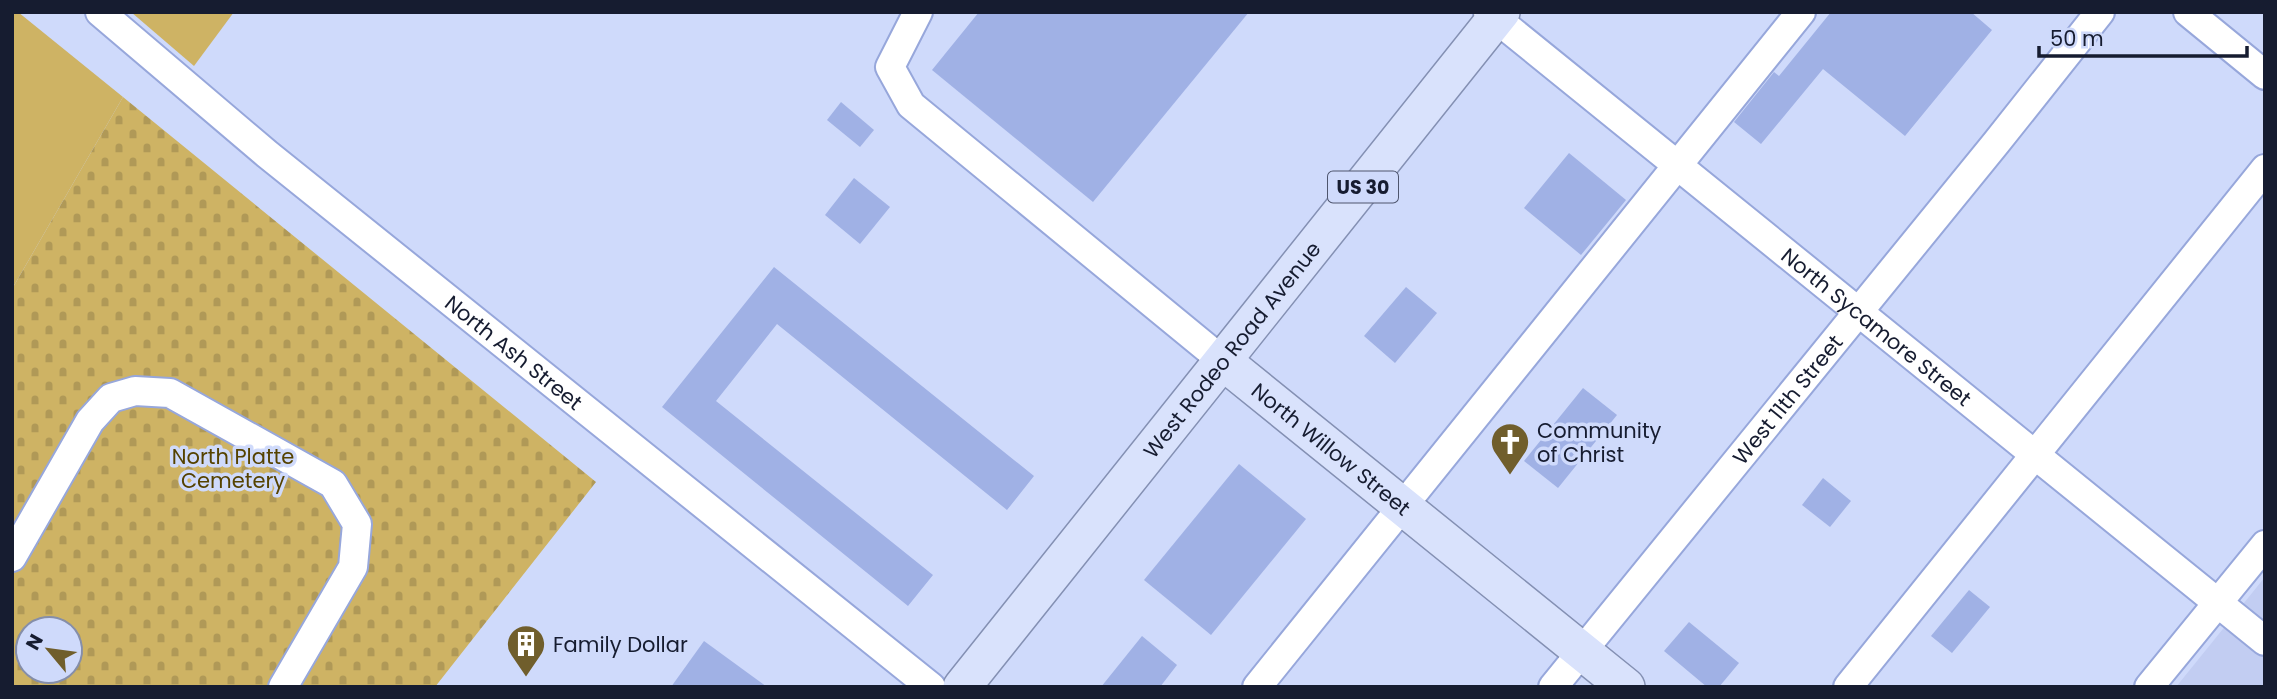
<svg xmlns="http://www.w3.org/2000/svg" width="2277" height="699" font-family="Poppins,sans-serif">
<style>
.built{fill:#c2cdf2}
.grass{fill:#ceb364}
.cemetery{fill:url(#cemetery-stones);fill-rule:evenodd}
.building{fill:#a0b1e5}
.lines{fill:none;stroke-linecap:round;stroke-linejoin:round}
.minor-casing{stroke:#97a7db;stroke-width:32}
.major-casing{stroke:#8490b3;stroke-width:40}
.minor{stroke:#fff;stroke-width:28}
.major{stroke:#d9e2fc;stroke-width:37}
.labels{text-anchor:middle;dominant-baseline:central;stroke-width:7;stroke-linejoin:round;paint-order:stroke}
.shield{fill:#cfdafb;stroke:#4e556d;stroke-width:2}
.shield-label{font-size:19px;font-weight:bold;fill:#161c30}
.street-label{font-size:21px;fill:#161c30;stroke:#cfdafb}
.poi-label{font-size:21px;fill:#161c30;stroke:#cfdafb;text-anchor:start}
.park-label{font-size:21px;fill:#554200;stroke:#cfdafb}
</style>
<defs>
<pattern id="cemetery-stones" width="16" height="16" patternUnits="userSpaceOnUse" patternTransform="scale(1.75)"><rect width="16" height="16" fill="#ceb364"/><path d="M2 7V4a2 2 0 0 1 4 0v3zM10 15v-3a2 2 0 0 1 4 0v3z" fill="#b09957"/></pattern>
</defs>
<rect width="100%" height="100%" fill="#cfdafb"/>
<path class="built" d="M2265,577V687H2176Z"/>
<g class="grass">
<path d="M12,12H18L123,97L12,289Z"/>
<path d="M131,12H234L194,66Z"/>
</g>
<path class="cemetery" d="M123,97L596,482L435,687H12V289ZM28,629H70V671H28Z"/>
<g class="building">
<path d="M979,12H1249L1093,202L932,70Z"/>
<path d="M1831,12H1971L1992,30L1905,136L1823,69L1761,144L1734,122L1774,72L1779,76Z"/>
<path d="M841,102L874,130L860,147L827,120Z"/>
<path d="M1569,153L1626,200L1581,255L1524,208Z"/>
<path d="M854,178L890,207L860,244L825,215Z"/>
<path d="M774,267L1034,476L1007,510L777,324L716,401L933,575L908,606L662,407Z"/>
<path d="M1406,287L1437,313L1395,363L1364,336Z"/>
<path d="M1583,388L1617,415L1558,488L1524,461Z"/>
<path d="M1239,464L1306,519L1211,635L1144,580Z"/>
<path d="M1823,478L1851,501L1830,527L1802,505Z"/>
<path d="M1969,590L1990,607L1952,653L1931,636Z"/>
<path d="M1689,622L1739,663L1719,687H1707L1664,651Z"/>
<path d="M1142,636L1177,665L1160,687H1101Z"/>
<path d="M704,641L767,687H671Z"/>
</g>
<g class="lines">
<g class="minor-casing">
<g id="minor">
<path id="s1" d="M100,12L267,154L931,687"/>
<path d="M918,12L890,67L911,105L1224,362"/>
<path id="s2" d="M1488,12L2265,641"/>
<path d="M2188,12L2265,75"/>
<path d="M12,557L90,421L111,398L135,391L170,393L333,484L357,524L353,567L283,687"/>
<path d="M1257,687L1801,12"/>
<path id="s3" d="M1553,687L1996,143L2100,12"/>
<path d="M1848,687L2265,169"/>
<path d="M2149,687L2265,545"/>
</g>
</g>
<g class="major-casing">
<g id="major">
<path id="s4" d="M1224,362L1626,687"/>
<path id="s5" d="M962,687L1501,12"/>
</g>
</g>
<use href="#minor" class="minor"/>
<use href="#major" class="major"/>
</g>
<defs>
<g id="church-pin" transform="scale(2.0125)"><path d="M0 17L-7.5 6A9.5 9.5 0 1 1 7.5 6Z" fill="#705e2c" stroke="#cfdafb"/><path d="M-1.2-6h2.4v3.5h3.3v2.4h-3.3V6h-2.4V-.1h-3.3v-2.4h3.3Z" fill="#fff"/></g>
<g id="building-pin" transform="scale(2.0125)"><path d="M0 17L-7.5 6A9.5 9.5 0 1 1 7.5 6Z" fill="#705e2c" stroke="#cfdafb"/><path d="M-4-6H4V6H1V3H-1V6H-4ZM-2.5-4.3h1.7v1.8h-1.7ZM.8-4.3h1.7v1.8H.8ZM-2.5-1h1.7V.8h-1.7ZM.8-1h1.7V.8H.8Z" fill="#fff"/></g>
</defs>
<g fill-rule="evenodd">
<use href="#church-pin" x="1510" y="442"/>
<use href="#building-pin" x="526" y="644"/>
</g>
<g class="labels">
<rect class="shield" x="1328" y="171.5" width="70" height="31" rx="5"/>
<g class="shield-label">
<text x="1363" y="187">US 30</text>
</g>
<g class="street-label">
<text stroke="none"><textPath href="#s2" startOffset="500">North Sycamore Street</textPath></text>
<text stroke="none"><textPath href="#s5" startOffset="432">West Rodeo Road Avenue</textPath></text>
<text stroke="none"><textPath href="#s1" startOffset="536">North Ash Street</textPath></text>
<text stroke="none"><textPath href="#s3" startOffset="371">West 11th Street</textPath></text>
<text stroke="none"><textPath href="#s4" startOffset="138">North Willow Street</textPath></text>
</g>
<g class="poi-label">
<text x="1537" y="430">Community<tspan x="1537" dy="24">of Christ</tspan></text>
<text x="553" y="644">Family Dollar</text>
</g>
<g class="park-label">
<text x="233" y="456">North Platte<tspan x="233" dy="24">Cemetery</tspan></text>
</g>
</g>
<rect width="2277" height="699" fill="none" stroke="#161c30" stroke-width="28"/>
<g transform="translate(49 650) rotate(299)"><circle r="33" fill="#cfdafb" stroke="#858eaa" stroke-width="2"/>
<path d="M0-5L12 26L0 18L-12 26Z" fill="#705e2c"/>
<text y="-10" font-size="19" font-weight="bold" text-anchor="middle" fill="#161c30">N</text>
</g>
<path d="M2039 46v10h208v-10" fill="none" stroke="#161c30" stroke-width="3.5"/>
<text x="2050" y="46" font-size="21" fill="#161c30" stroke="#cfdafb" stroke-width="5" paint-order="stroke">50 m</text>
</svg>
